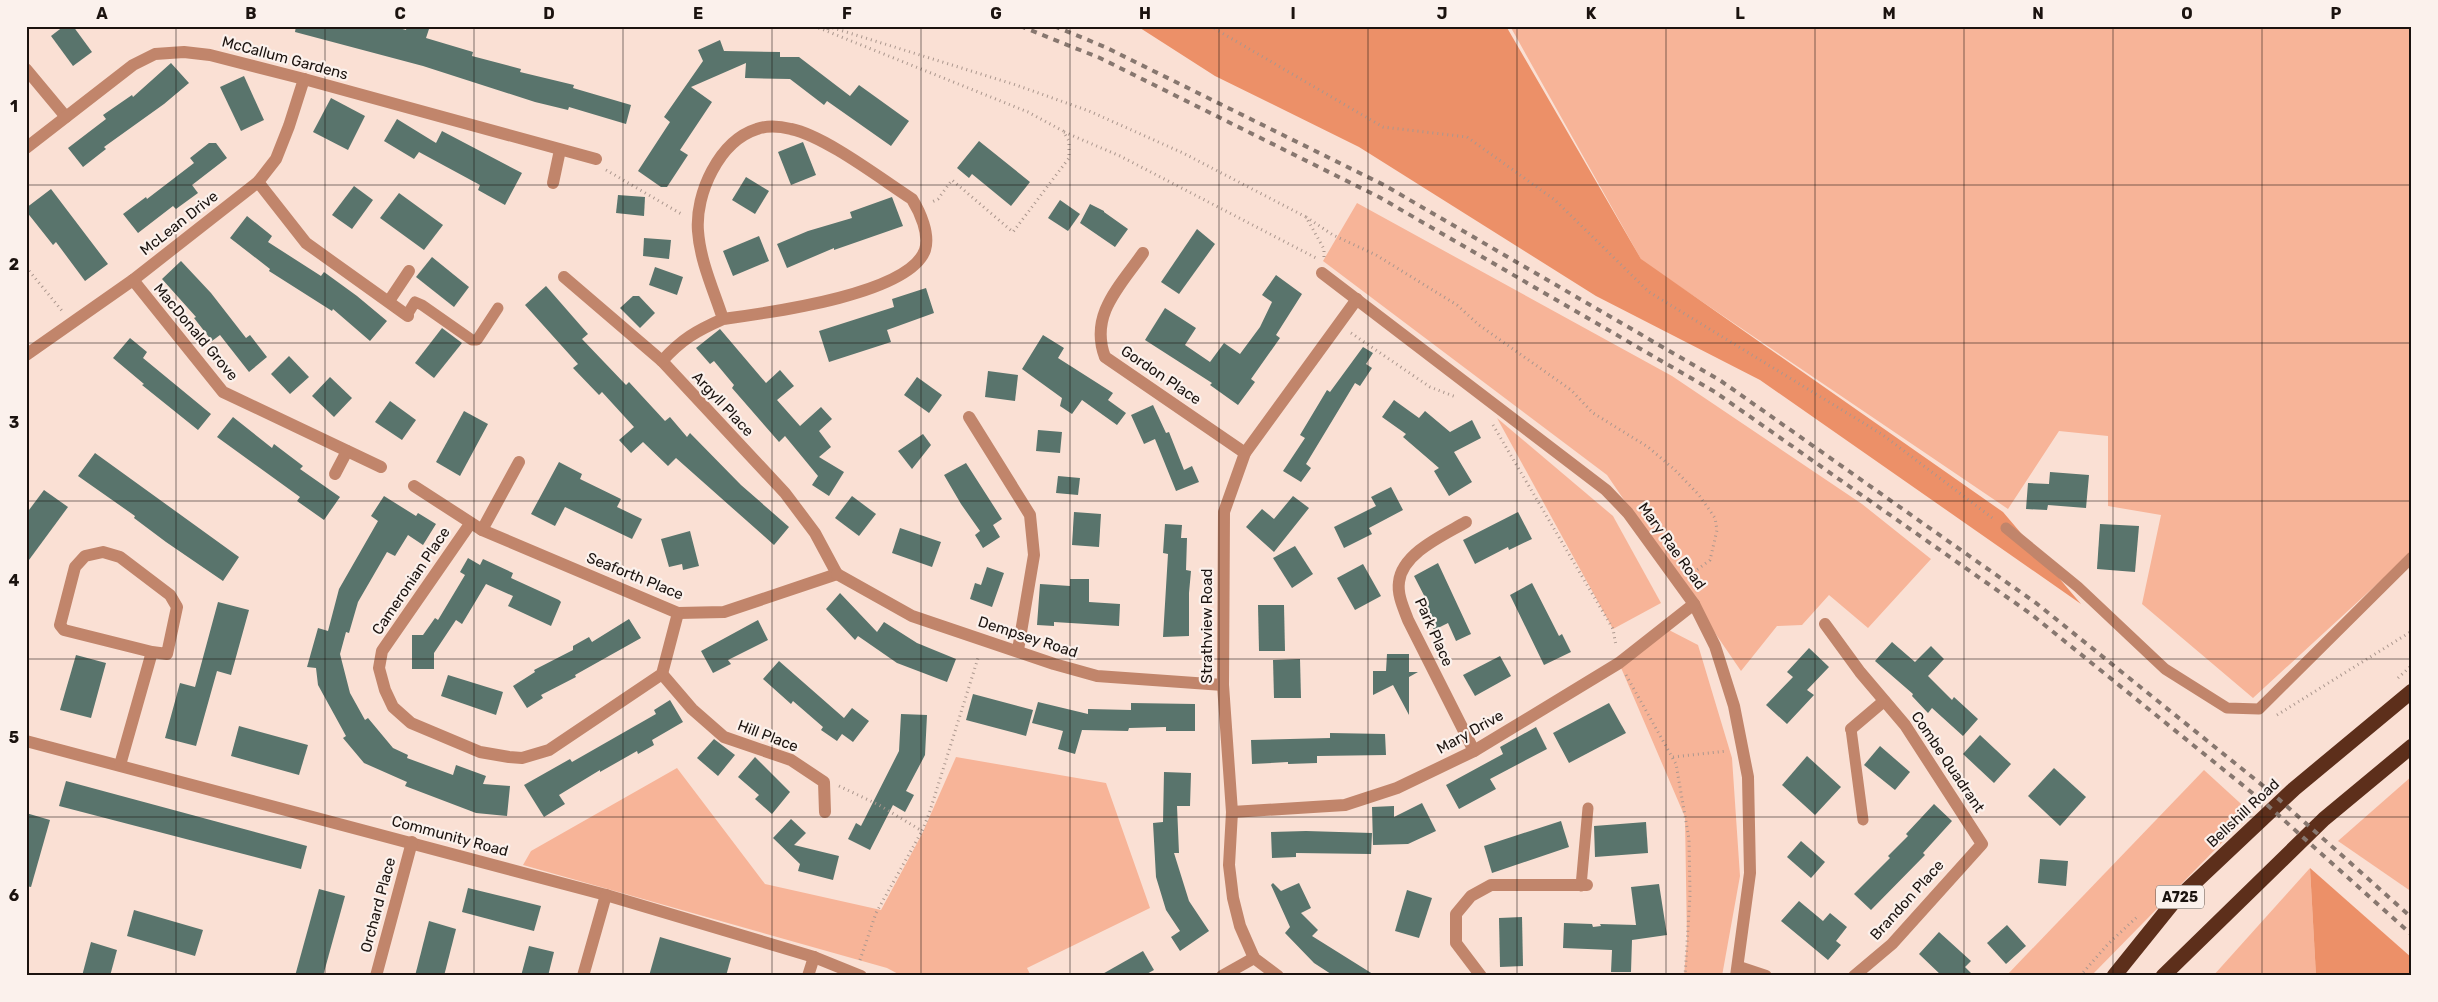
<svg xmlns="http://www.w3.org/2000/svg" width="2438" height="1002" font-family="Rubik,sans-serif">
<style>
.green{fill:#f7b498}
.forest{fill:#ec9068}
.building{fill:#59746c}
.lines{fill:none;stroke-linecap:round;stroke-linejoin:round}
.path{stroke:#ab978e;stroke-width:3;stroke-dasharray:1 4;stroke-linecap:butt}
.lane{stroke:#c1856b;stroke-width:11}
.street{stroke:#c1856b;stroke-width:12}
.highway{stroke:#5d2f1b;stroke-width:15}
.rail{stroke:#87776f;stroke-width:4;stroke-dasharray:6 6;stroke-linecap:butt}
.grid{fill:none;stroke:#1b130f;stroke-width:1;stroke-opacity:0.55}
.labels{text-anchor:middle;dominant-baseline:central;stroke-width:4.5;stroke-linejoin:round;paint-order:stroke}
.shield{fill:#fbf1ec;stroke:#5e5651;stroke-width:1}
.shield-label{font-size:14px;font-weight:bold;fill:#1b130f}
.street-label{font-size:15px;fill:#1b130f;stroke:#fbf1ec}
.neatline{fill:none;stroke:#1b130f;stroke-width:2}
.grid-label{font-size:16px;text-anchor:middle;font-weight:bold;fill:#1b130f}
</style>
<rect width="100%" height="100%" fill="#fae0d4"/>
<g class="green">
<path d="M1510,26H2412V552L2253,698L2142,604L2161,515L2108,506V436L2059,431L2008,509L1642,261Z"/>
<path d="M1357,203L1672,376L1862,504L1931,559L1868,628L1829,595L1802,625L1777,626L1741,671L1607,475L1323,261Z"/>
<path d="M1497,418L1613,516L1661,603L1613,629Z"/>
<path d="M1669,630L1698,645L1732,758L1740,876L1722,976H1684L1687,941L1685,817L1619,663Z"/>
<path d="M956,757L1106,783L1150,908L1027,968L1031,976H902L887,968L523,865L531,851L677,768L765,884L881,910L922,834Z"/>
<path d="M2204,770L2251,813L2091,976H2006Z"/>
<path d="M2412,776V892L2338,841Z"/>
<path d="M2310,868L2316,976H2213Z"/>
</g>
<g class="forest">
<path d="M1137,26H1506L1641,259L2003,512L2081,604L1760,380L1596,296L1359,147L1215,76Z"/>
<path d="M2310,868L2412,958V976H2316Z"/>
</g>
<g class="building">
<path d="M64,26H73L92,52L73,66L51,36Z"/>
<path d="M296,26H392L406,30L407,26H420L429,29L426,38L473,52L472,56L521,69L520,72L574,85L573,88L631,105L626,124L569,107L568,110L535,102L423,66L295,32Z"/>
<path d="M720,40L724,51L780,52V57H799L850,96L859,85L909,121L891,146L827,101L824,105L790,79L745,78L746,63L691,87L712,102L680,150L688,155L667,187H661L638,171L670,122L664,117L703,61L698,50Z"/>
<path d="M171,63L189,83L164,104L104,147L106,149L83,167L68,148L106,119L103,115L132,95L133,97Z"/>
<path d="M244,76L264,120L241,131L220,87Z"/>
<path d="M331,98L365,116L348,150L313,132Z"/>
<path d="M397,119L436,143L442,131L522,173L505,205L478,190L480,185L419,152L414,159L384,141Z"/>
<path d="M979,141L1030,182L1011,206L972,174L969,178L957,168Z"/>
<path d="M803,142L816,175L791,185L778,152Z"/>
<path d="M209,143H216L227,158L192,185L198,193L176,209L173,206L138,233L123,214L146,197L147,199L194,163L190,158Z"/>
<path d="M746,177L769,191L755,214L732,200Z"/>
<path d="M354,186L373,200L352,229L332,215Z"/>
<path d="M51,189L108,264L85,281L56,242L53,245L26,211V208Z"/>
<path d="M399,193L443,225L424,250L380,218Z"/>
<path d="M618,195L645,197L644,216L616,213Z"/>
<path d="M892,197L903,226L834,250V248L787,268L777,244L808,231L852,218L850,212Z"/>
<path d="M1060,200L1080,214L1068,231L1048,218Z"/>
<path d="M1090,204L1104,211V212L1128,229L1115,247L1080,223Z"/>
<path d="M247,216L272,236L268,242L321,276L324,272L357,296L387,321L370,341L333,309L332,311L269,271L270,269L230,238Z"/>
<path d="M1197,229L1215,244L1179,294L1161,282Z"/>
<path d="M759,236L769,261L733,276L723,251Z"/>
<path d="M644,238L671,240L669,259L643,256Z"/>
<path d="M432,257L469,287L454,307L416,277Z"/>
<path d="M181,261L211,293L246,338L250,335L267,357L249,372L220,335L212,341L194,318L196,317L162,279Z"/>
<path d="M655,267L683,277L677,295L649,285Z"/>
<path d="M1276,275L1302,294L1276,335L1280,338L1251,379L1255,382L1238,405L1210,385L1212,383L1145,340L1165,308L1196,328L1185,345L1210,362L1224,343L1240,354L1260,327L1272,302L1262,295Z"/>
<path d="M546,286L588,334L582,339L626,385L629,382L665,421L670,417L687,437L690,433L741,485L789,527L774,545L676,458L668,466L643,442L631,453L619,440L634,427L602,392L599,395L573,368L578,364L525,305Z"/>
<path d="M926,288L934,313L887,330L891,342L829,362L819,331L894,307L892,299Z"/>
<path d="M633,296H639L655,313L640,328L620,308Z"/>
<path d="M442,328L462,343L434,378L415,363Z"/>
<path d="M720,329L766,383L780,370L794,386L777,400L800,426L821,407L832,419L819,431L831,447L819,457L844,472L829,496L812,485L818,476L785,436L779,442L732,388L734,385L714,361L710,364L696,348Z"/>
<path d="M1043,335L1064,348L1058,358L1113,393L1108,400L1126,413L1117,425L1082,400L1072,414L1060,406L1062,398L1022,369Z"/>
<path d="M130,338L147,352L143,358L211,414L198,430L142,385L144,384L113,358Z"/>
<path d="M1363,347L1373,353L1366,364L1372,368L1360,386L1355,383L1306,464L1311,468L1301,482L1283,471L1305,438L1300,435L1327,390L1330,392Z"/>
<path d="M289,356L309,377L290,394L271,374Z"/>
<path d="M988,371L1018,375L1015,401L985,397Z"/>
<path d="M330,377L352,398L334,417L312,396Z"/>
<path d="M917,377L942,395L929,413L904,395Z"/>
<path d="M1394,400L1419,418L1425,411L1450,432L1472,420L1481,438L1454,452L1472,482L1449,496L1434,471L1439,468L1403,437L1406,434L1382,417Z"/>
<path d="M390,401L416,420L402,440L375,422Z"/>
<path d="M1153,405L1166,433L1169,432L1184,470L1192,466L1199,482L1176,491L1155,439L1144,444L1131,415Z"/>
<path d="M464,411L488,424L460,476L436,462Z"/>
<path d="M233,417L272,448L274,444L303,466L300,469L340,497L324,520L297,501L300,497L217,437Z"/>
<path d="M1038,430L1062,432L1060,453L1036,451Z"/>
<path d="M923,434L931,445L912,469L898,451Z"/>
<path d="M95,453L239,557L223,581L166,542L134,518L135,516L78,476Z"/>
<path d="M559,462L582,474L580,479L621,499L617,507L642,519L632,539L565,507L555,526L531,514Z"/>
<path d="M966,463L1002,519L993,525L1000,537L983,548L975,535L980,531L961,504L944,475Z"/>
<path d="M2050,472L2089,475L2086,508L2048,505L2047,510L2026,509L2028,483L2049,484Z"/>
<path d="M1058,476L1080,478L1078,495L1056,493Z"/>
<path d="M1391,487L1403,510L1369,528L1372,534L1344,548L1334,527L1376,506L1371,497Z"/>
<path d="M44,490L68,507L26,564V514Z"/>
<path d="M384,496L416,516L418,513L436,524L423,545L408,535L395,556L387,552L358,602L349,633L346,632L340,654L350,693L365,720L368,718L393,748L408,755L407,758L453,775L456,765L486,776L483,784L510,786L507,816L476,813L405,786L407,782L364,763L343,738L346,736L318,685L316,668L307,667L318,628L328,631L339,589L378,521L371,516Z"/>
<path d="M852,496L876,514L859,536L835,518Z"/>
<path d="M1293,496L1309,508L1274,552L1246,527L1262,509L1274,519Z"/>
<path d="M1074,512L1101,514L1099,547L1072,545Z"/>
<path d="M1518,512L1532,539L1509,550L1508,547L1475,564L1463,540Z"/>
<path d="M1165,524L1182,525L1181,538H1187L1186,570L1191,571L1189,593V636L1163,637L1168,554L1163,553Z"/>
<path d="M2100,524L2139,526L2135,572L2097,569Z"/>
<path d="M900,528L941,542L932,567L892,553Z"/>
<path d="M690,531L699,566L683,570L682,564L669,567L661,539Z"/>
<path d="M1295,546L1313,574L1292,588L1273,558Z"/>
<path d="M468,558L480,565L483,559L513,573L511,578L559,600L561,602L551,626L508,606L513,596L486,584L462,624L456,620L434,653V669H412V635H423L435,618L438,620L465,575L460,572Z"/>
<path d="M1438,563L1471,634L1456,641L1448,623L1434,630L1423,608L1429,605L1414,576Z"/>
<path d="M1363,564L1381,596L1355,610L1337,578Z"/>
<path d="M987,567L1004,573L992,607L970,599L975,583L981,585Z"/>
<path d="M1070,579H1089V602L1120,604L1119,626L1054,622V626L1037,625L1040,584L1070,586Z"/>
<path d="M1532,583L1559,636L1562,634L1571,652L1544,665L1510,595Z"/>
<path d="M840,593L877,632L884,622L917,643L956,659L947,682L897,663L858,636L855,640L826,609Z"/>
<path d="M218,602L249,610L231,675L217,671L196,746L165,738L180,683L195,687Z"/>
<path d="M1258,605H1284L1285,651H1259Z"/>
<path d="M629,619L641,638L575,675L576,677L541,695L543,698L527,708L513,686L535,672L534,670L573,650V646L589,637L592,642Z"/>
<path d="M758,620L768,640L728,660L731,664L713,673L701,651Z"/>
<path d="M1892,642L1915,662L1931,646L1944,659L1928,676L1952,700L1954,697L1978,719L1963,736L1932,708L1928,713L1912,696L1913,694L1875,661Z"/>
<path d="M1809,648L1829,667L1807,690L1814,695L1787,724L1766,705L1793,677L1787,672Z"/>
<path d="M1387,654H1409V672H1418L1409,677V715L1393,685L1373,695V671H1386Z"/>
<path d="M76,655L106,663L91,718L60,710Z"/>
<path d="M1500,656L1511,676L1475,696L1463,675Z"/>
<path d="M1300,659L1301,698H1274L1273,660Z"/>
<path d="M779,661L844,718L852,708L869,721L853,742L842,734L837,741L821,730L823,727L793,701L791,704L763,679Z"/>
<path d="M448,675L503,692L496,715L441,696Z"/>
<path d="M973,694L1033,710L1026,736L966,720Z"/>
<path d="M670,700L683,722L652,740L654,745L638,754L637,751L600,772V770L559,795L565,804L544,817L524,785L570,759L572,762L656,714L654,710Z"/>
<path d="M1038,702L1088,714V709L1131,710V703L1195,704V731H1166V727L1129,728L1128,731L1082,730L1075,754L1058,749L1063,731L1032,723Z"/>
<path d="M1609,703L1626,733L1569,763L1553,733Z"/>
<path d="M901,714L927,715L925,755L906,791L914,795L905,812L893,805L870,850L848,839L856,823L861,826L899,751Z"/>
<path d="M239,726L308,745L299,775L231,756Z"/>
<path d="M1536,727L1547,749L1490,779L1496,789L1459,809L1446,785L1503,754L1500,747Z"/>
<path d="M1330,733L1385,734L1386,755L1317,756V763L1288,764V762L1252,764L1251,740L1330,738Z"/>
<path d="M1980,735L2011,764L1994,783L1963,754Z"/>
<path d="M714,739L735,755L718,776L697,758Z"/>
<path d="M1880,746L1910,772L1895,790L1864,765Z"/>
<path d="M1807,756L1841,787L1815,815L1782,785Z"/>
<path d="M755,757L790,792L772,814L755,799L759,795L738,777Z"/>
<path d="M2054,768L2086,797L2060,826L2028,796Z"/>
<path d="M1164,772L1191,773L1190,806H1177L1179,853H1174L1189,901L1209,931L1180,951L1171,937L1180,931L1166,910L1156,877L1153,823L1163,822Z"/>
<path d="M66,781L307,846L301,869L59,806Z"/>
<path d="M1422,803L1436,831L1408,844L1373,845L1372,807L1394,806V817Z"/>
<path d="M1934,804L1952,821L1923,853L1925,855L1871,910L1854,894L1890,858L1888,856L1908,836L1906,834Z"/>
<path d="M26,813L50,820L31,887L26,886Z"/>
<path d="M791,819L806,833L794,845L839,856L833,880L798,871L800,864L773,838Z"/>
<path d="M1561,821L1569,847L1492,873L1484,846Z"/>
<path d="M1646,822L1648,853L1595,857L1594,826Z"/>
<path d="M1306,831L1372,833L1371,854L1296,853V857L1272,858L1271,832Z"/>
<path d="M1801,841L1825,862L1811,878L1787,857Z"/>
<path d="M2040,859L2068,861L2066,886L2038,883Z"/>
<path d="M1273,883L1281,891L1299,883L1311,908L1301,913L1318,930L1312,936L1376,976H1334L1314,963L1285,933L1290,927L1271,885Z"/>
<path d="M1659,884L1667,935L1632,940L1631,972H1611L1612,950L1563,948L1564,923L1592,924L1593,927L1601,926L1600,924L1636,925L1631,887Z"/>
<path d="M468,888L541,906L534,931L462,912Z"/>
<path d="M319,889L345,896L323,976H295Z"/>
<path d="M1407,890L1432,898L1419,938L1395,931Z"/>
<path d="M1799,901L1823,921L1830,913L1847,927L1836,941L1841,945L1828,960L1781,921Z"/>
<path d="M134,910L203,930L195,956L127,936Z"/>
<path d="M1522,917L1523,966L1500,967L1499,918Z"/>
<path d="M429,921L456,929L444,976H415Z"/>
<path d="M2007,925L2026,946L2006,964L1987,943Z"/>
<path d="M1939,932L1971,961L1965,967L1974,976H1942L1919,954Z"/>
<path d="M660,937L731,958L726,976H649Z"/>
<path d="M91,942L117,950L110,976H82Z"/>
<path d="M529,946L554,952L548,976H521Z"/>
<path d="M1143,951L1154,970L1143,976H1099Z"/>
</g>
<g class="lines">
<g class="path">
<path d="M814,26L1028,112L1063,131L1069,141V158L1013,232L952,180L938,199L932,202"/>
<path d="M1210,26L1383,127L1467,137L1555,200L1649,292L1883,435L1995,520"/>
<path d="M828,30L827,26L1016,85L1089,111L1183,153L1306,217L1324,249V258"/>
<path d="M1064,132L1120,156L1318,259"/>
<path d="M606,170L683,215"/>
<path d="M1306,217L1333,235L1376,255L1457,305L1479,325L1571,390L1593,413L1648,447L1674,469L1699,495L1715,518L1717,530L1710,560L1690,575"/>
<path d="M26,267L63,312"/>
<path d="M1351,333L1430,387L1456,397"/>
<path d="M1493,425L1613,629L1616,646"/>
<path d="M1626,675L1676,764L1689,839L1690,895L1685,976"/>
<path d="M2398,678L2412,665"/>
<path d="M2277,715L2412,631"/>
<path d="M1673,757L1727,751"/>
<path d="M839,786L879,805L922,831L929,814L979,655"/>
<path d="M860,960L876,913L922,831"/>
<path d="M2080,976L2108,944L2137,917"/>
</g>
<g class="lane">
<path d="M407,315L415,302L422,305L472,340H477L498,308"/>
<path d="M2006,528L2078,587L2165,669L2227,708L2259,709L2412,557"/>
<path d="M1851,729L1863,820"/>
<path d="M1581,886L1588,808"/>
</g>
<g class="street">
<path d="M26,69L66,117"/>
<path d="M26,148L133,65L155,54L184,52L210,55L304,79L596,159"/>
<path d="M258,182L306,243L408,316"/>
<path d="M553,183L560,150"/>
<path d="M1143,253C1120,286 1089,315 1105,357L1245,453"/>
<path d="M1322,273L1606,490L1628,513L1694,604L1715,646L1734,706L1748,777L1750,873L1736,976"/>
<path d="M564,277L662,361L785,493L815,533L837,574"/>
<path d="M133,280L223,392L381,467"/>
<path d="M389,301L409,271"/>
<path d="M26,355L133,280L258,182L276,159L289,126L304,79"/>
<path d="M662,361C682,339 696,331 723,319C714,291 700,261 698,231C695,194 719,141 757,129C768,125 779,126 791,129C825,136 881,179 912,199C920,212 930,234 925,250C909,295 766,313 723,319"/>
<path d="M969,417L1030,515L1034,555L1018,650"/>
<path d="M335,474L347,451"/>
<path d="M414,486L482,530L678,613L724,612L837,574"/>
<path d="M1466,522C1444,535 1402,553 1399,582C1397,595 1404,609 1408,620L1474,751"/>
<path d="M470,524L382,651L379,668L385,690L393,707L411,723L480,752L509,757L522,758L549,750L662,674L678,613"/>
<path d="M482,530L519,462"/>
<path d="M837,574L912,616L1054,664L1097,676L1223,685"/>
<path d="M1825,624L1860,672L1905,725L1982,844L1892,944L1854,976"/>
<path d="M662,674L692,709L724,737L791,760L824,782L825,812"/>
<path d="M1851,729L1884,701"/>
<path d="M26,741L606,895L814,957L861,976"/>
<path d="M120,765L152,652L64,630L60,625L75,567L85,556L103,552L120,557L170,595L177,607L167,654L152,652"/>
<path d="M1232,812L1345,805L1397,788L1474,751L1619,663L1694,604"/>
<path d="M1739,967L1766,976"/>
<path d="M376,976L412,842"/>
<path d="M583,976L606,895"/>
<path d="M808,976L814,957"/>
<path d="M1222,976L1254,958"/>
<path d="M1278,976L1254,958L1240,926L1233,898L1229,865L1232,812L1223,685L1224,512L1245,453L1357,299"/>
<path d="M1481,976L1456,943V914L1471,896L1491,885H1587"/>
</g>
<g class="highway">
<path d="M2114,976L2172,904L2294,789L2412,691"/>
<path d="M2163,976L2324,819L2412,746"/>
</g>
<g class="rail">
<path d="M1020,26L1100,58L1379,197L1715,392L2031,614L2266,804L2412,935"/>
<path d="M1054,26L1105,47L1384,185L1721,381L2036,603L2272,793L2412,918"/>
</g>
</g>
<path class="grid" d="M176,26V976M325,26V976M474,26V976M623,26V976M772,26V976M921,26V976M1070,26V976M1219,26V976M1368,26V976M1517,26V976M1666,26V976M1815,26V976M1964,26V976M2113,26V976M2262,26V976M26,185H2412M26,343H2412M26,501H2412M26,659H2412M26,817H2412"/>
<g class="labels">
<rect class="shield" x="2156" y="885.5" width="48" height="23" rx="4"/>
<g class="shield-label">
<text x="2180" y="897">A725</text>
</g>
<g class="street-label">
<text transform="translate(285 58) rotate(15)">McCallum Gardens</text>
<text transform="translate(179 223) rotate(-38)">McLean Drive</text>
<text transform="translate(196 332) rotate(50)">MacDonald Grove</text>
<text transform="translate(1161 375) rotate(34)">Gordon Place</text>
<text transform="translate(723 404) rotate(47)">Argyll Place</text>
<text transform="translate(1672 546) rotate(54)">Mary Rae Road</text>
<text transform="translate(635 576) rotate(22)">Seaforth Place</text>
<text transform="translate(411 581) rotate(-56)">Cameronian Place</text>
<text transform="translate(1207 626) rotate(-90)">Strathview Road</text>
<text transform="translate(1434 632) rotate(66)">Park Place</text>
<text transform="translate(1028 637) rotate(18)">Dempsey Road</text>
<text transform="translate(1470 732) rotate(-29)">Mary Drive</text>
<text transform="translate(768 736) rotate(21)">Hill Place</text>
<text transform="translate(1948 762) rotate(56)">Combe Quadrant</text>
<text transform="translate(2243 813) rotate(-43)">Bellshill Road</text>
<text transform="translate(450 836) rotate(15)">Community Road</text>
<text transform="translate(1907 900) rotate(-48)">Brandon Place</text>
<text transform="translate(378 905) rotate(-75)">Orchard Place</text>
</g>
</g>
<rect width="2438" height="1002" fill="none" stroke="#fbf1ec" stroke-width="55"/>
<rect x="28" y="28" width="2382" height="946" class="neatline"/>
<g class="grid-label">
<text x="102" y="19">A</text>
<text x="251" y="19">B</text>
<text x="400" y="19">C</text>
<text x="549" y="19">D</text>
<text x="698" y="19">E</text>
<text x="847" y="19">F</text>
<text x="996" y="19">G</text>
<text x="1145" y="19">H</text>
<text x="1293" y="19">I</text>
<text x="1442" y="19">J</text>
<text x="1591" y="19">K</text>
<text x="1740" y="19">L</text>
<text x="1889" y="19">M</text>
<text x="2038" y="19">N</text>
<text x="2187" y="19">O</text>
<text x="2336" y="19">P</text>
<text x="14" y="112">1</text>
<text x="14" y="270">2</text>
<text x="14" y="428">3</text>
<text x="14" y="586">4</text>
<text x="14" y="743">5</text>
<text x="14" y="901">6</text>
</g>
</svg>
